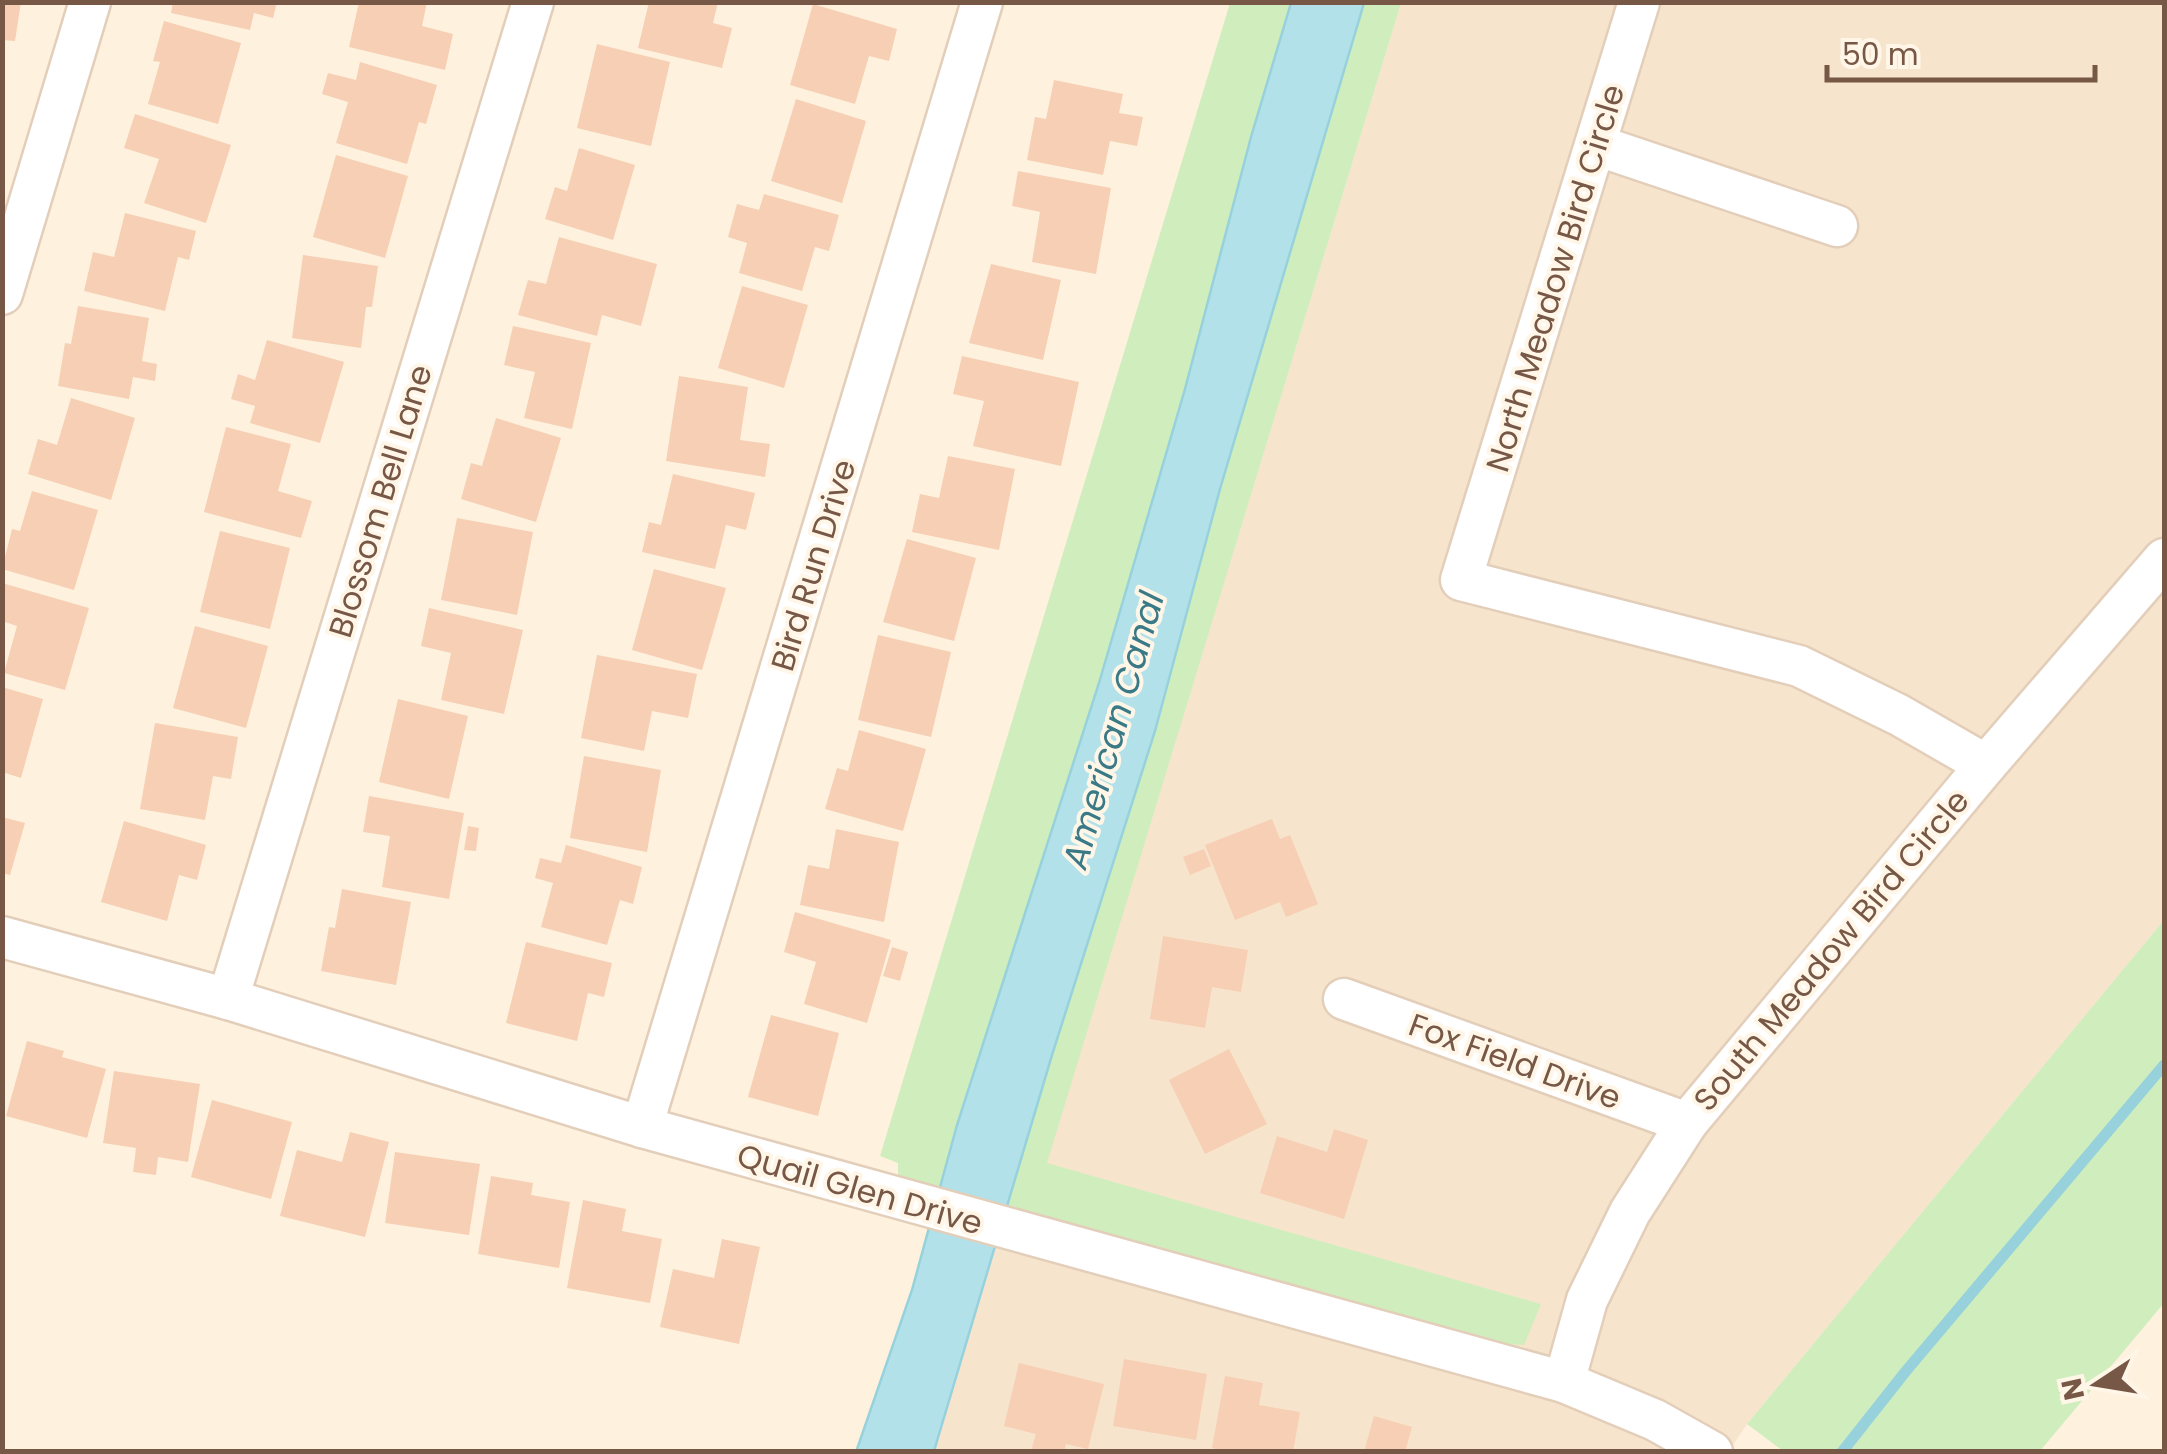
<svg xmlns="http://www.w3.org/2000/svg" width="2167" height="1454" font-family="Poppins,sans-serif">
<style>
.residential{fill:#f7e4cd}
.green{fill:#d0edbd}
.water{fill:#b2e1e9;stroke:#97d2dc;stroke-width:2.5}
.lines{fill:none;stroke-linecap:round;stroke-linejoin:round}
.stream{stroke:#97d2dc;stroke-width:11}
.building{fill:#f6cfb4}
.minor-casing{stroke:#e3ceba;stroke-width:45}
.minor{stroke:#fff;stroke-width:40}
.labels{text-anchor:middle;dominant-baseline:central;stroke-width:8;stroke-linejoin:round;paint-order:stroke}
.street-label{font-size:32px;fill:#775745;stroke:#fff6e8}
.water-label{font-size:35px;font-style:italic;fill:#3a7986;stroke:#fff6e8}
</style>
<rect width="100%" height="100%" fill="#fef2df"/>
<path class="residential" d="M1401,3H2164V920L1747,1424L1729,1451L934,1452L1006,1206L1505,1344L1540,1304L1046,1164Z"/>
<g class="green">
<path d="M1230,3H1401L1047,1163L1541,1304L1524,1345L1505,1344L898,1176V1163L880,1156Z"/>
<path d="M2164,920V1303L2040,1451H1783L1747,1424Z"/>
</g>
<path class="water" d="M1291,3H1364L1220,489L1155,731L1052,1055L934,1451L856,1452L912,1290L957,1125L1099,683L1185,389L1251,137Z"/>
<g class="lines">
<path class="stream" d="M1842,1452L1906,1371L2164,1065"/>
</g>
<g class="building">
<path d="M2,2H21L15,41L2,40Z"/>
<path d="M173,2H277L273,18L254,13L250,30L171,13Z"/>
<path d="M359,2H427L422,26L453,34L445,70L349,47Z"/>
<path d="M649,2H718L713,23L732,28L722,68L638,48Z"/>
<path d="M813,4L897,29L889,61L869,56L855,104L790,85Z"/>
<path d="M164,21L241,43L218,124L148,104L160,62L153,61Z"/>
<path d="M597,44L670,62L651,146L577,128Z"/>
<path d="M360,62L437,85L426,124L419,122L407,164L336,143L348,102L322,94L328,73L356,80Z"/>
<path d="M1054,80L1123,94L1119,113L1143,117L1137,146L1110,141L1103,175L1027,160L1035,117L1046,119Z"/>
<path d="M796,99L866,121L842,203L771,181Z"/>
<path d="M135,114L231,145L206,223L144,203L159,159L124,148Z"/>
<path d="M579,148L635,165L613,240L545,219L555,187L567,191Z"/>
<path d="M336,155L408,176L385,258L313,237Z"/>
<path d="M1018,171L1111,188L1096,274L1032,262L1040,212L1012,206Z"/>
<path d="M764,194L839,215L829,251L815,247L802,291L739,273L747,243L728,237L737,204L759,210Z"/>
<path d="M125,213L196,231L189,260L178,257L165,311L84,291L93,252L114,257Z"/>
<path d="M559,237L657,264L641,326L602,315L597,336L518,315L528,280L546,284Z"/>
<path d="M303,255L378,266L372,307H366L361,348L292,338Z"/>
<path d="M991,264L1061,280L1043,360L969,343Z"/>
<path d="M742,286L808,305L784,388L718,368Z"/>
<path d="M78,306L149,318L142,361L157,364L155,381L133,377L129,399L58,386L65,343L71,344Z"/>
<path d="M513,326L591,343L572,429L524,418L535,372L504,365Z"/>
<path d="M267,340L344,362L320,443L250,423L255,406L231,399L238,374L255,380Z"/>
<path d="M962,356L1079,382L1061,466L973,446L984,401L953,394Z"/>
<path d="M679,376L748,387L740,440L770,444L765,477L666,461Z"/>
<path d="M71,398L135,418L111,500L28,474L38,439L57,445Z"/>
<path d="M496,418L561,438L536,522L461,499L471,463L482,466Z"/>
<path d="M226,427L291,444L278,491L312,501L301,538L204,512Z"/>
<path d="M948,456L1015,469L999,550L912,532L920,494L939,498Z"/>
<path d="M673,474L755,493L746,530L726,525L715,569L642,552L649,522L661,525Z"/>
<path d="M32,491L98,510L74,590L2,569L12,529L20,531Z"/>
<path d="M457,518L533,532L517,615L441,600Z"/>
<path d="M220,531L290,548L270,629L200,612Z"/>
<path d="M907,539L976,558L954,641L883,622Z"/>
<path d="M654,569L726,588L702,670L632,650Z"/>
<path d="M2,583L89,608L65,690L4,673L17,626L2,621Z"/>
<path d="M429,608L523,630L504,714L441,700L451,653L421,646Z"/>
<path d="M195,626L268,646L246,728L173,708Z"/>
<path d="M878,635L951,652L931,737L858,720Z"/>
<path d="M597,655L697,674L688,718L652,711L644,751L581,738Z"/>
<path d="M2,687L43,699L21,778L2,772Z"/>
<path d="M398,699L468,716L449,799L379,782Z"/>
<path d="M155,723L238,737L231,779L213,776L205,820L140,809Z"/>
<path d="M859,730L926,749L903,831L825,809L837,768L848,771Z"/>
<path d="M584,756L661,770L647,852L570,838Z"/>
<path d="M369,796L464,813L449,899L382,887L390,836L363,832Z"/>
<path d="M2,817L25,823L10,875L2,873Z"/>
<path d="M1272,819L1280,839L1290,835L1318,904L1286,917L1280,902L1235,920L1205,845Z"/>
<path d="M124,821L206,845L197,880L179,875L167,921L101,902Z"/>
<path d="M468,826L479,828L476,851L464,850Z"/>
<path d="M836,829L899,842L884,922L800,905L808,865L829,869Z"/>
<path d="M566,845L642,867L633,904L620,900L607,945L541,927L553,883L535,878L540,858L561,863Z"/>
<path d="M1204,849L1211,866L1190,875L1183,857Z"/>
<path d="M342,889L411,902L396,985L321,971L329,927L335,928Z"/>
<path d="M795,912L891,940L867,1023L804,1004L816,962L784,952Z"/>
<path d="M1163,936L1248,950L1241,992L1212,987L1205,1028L1150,1019Z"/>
<path d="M526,942L612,963L604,997L588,993L577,1041L506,1023Z"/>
<path d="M892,947L908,952L900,981L883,976Z"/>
<path d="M771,1015L839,1033L818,1116L748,1097Z"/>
<path d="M27,1041L64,1051L62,1057L106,1069L87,1138L6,1116Z"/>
<path d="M1229,1049L1267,1124L1205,1154L1169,1080Z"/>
<path d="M114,1071L200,1084L188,1162L158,1157L156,1175L133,1172L136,1148L103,1143Z"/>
<path d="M212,1100L292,1122L271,1199L191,1177Z"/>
<path d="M1334,1129L1368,1140L1344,1219L1260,1193L1277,1136L1327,1152Z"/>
<path d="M350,1132L389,1142L365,1237L280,1216L297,1150L342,1162Z"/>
<path d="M395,1152L480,1164L469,1235L385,1223Z"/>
<path d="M491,1176L533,1183L531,1195L570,1202L559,1268L478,1254Z"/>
<path d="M583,1200L626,1209L622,1231L662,1239L650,1303L567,1288Z"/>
<path d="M722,1239L760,1247L739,1344L660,1327L673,1269L714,1278Z"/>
<path d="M1124,1359L1207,1374L1196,1440L1113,1426Z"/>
<path d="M1019,1363L1104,1384L1088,1449L1066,1444L1064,1452L1031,1451L1036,1434L1004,1426Z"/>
<path d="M1225,1376L1263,1383L1259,1405L1300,1412L1293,1452H1230L1212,1448Z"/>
<path d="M1374,1416L1412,1427L1405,1452H1364Z"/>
</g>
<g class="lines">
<g class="minor-casing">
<g id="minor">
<path d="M1639,2L1461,580L1799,666L1899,715L1986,765"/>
<path d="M1596,145L1837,226"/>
<path d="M2,294L90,2"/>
<path d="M2,937L228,999L642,1127L1564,1382L1655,1420L1712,1452"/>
<path d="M228,999L533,2"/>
<path d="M1344,999L1687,1123"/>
<path d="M642,1127L982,2"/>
<path d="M1564,1382L1587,1300L1630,1212L1687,1123L1986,765L2164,559"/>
</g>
</g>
<use href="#minor" class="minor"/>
</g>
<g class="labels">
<g class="street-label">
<text transform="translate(1555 278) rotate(-73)">North Meadow Bird Circle</text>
<text transform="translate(380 501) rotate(-73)">Blossom Bell Lane</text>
<text transform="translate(813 565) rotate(-73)">Bird Run Drive</text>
<text transform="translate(1831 950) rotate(-50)">South Meadow Bird Circle</text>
<text transform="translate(1515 1061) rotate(20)">Fox Field Drive</text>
<text transform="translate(860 1189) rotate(16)">Quail Glen Drive</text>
</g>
<g class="water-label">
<text transform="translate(1113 730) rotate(-74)">American Canal</text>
</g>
</g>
<rect width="2167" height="1454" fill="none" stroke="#775745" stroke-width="10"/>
<g transform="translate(2097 1384) rotate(258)" stroke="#fff6e8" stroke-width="8" paint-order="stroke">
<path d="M0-8L18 38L0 25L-18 38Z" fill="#775745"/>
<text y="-15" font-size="28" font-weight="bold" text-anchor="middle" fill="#775745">N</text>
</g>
<path d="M1827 65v15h268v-15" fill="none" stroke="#775745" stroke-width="5"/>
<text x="1842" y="65" font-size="30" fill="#775745" stroke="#fff6e8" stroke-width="8" paint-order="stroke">50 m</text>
</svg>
